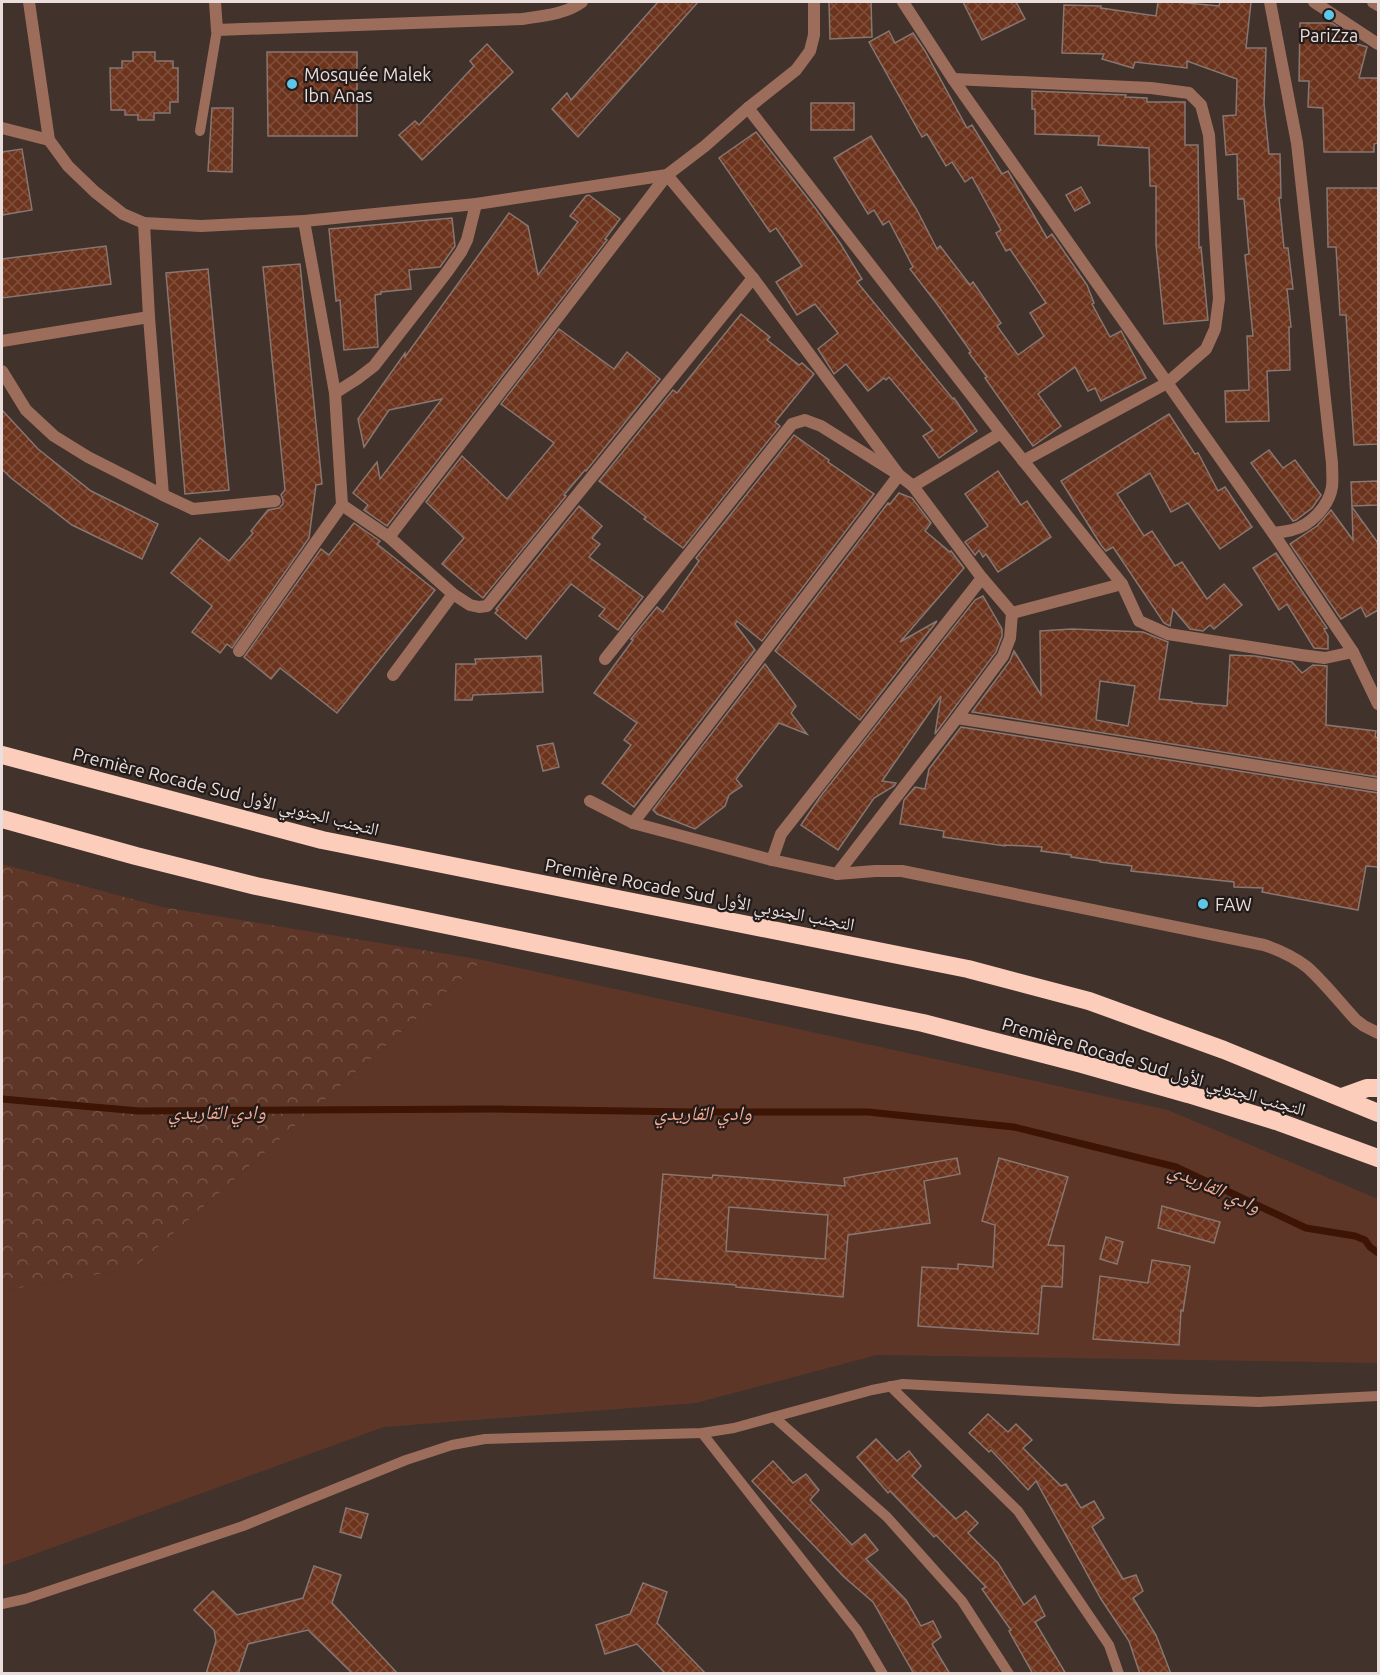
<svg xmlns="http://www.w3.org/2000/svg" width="1380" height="1675" font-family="Ubuntu,'Noto Naskh Arabic',sans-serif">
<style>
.grass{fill:#5d3627}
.forest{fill:url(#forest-crowns)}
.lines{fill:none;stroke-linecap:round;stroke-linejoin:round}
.stream{stroke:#3e1404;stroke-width:7}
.building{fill:url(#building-cross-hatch);stroke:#887670;stroke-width:1.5;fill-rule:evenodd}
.service{stroke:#9d6d5c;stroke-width:10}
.minor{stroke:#9d6d5c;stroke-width:12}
.tertiary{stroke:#9d6d5c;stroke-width:12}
.motorway{stroke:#fdcdbc;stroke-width:18}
.poi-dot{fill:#5cc7e7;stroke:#221b19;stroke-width:2}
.labels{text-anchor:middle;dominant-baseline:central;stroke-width:4.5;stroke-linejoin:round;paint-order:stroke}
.poi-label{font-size:18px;fill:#e9dedb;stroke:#221b19;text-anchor:start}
.street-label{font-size:18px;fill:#e9dedb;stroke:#221b19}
.water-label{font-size:20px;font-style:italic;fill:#f6ac92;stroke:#221b19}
</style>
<defs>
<pattern id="forest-crowns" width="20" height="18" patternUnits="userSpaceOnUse" patternTransform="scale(1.5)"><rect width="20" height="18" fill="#5d3627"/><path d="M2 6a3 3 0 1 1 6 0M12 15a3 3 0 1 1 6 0" fill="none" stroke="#745346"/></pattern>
<pattern id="building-cross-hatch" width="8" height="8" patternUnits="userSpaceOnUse" patternTransform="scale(1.5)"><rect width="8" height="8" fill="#6c331d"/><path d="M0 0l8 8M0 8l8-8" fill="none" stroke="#81503d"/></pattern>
</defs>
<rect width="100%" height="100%" fill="#41322c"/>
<path class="grass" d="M483,960L1168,1110L1378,1199V1363L877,1355L696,1403L384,1427L2,1566V1291L134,1268Z"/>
<path class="forest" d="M2,864L162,907L483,960L134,1268L2,1291Z"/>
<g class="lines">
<path class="stream" d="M2,1099L139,1111L495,1109L693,1112H868L1014,1127L1176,1167L1306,1228L1355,1236L1365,1240L1370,1247L1378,1253"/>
</g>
<g class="building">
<path d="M658,2H698L578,137L552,109L567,93L571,100Z"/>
<path d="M829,2H871L872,37L830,39Z"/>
<path d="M963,2H1016L1025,19L982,40Z"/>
<path d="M1158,2H1176L1219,6L1220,2H1251L1246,48H1266L1264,104L1269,154H1280L1281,198H1279L1284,248H1288L1293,289H1287L1291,327H1289L1290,370L1267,371L1269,421L1226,422L1225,391L1249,390L1247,336H1253L1245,255L1249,254L1244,199H1238L1237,154L1226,155L1223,116L1236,115L1237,79L1187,61V68L1135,62L1133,68L1102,59L1104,54L1062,53L1064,5L1101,6V8L1156,16Z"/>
<path d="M1300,23H1332L1344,31V40L1367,47L1359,78H1378V143L1374,144V152H1324L1323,108L1308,107L1309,81H1299Z"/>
<path d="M889,31L895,43L913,33L925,51L967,128L972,125L1002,174L1008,171L1047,238L1052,234L1087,285L1094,303L1092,304L1110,337L1121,331L1146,378L1101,401L1095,388L1088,391L1075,367L1038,394L1061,426L1033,446L985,378L987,377L969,353L971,352L937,304L910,269L913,267L889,221L883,225L874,210L868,214L834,158L871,136L917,210L937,249L940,246L970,285L973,282L1001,323L997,326L1018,355L1044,336L1030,313L1046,303L1010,249L1006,251L996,233L1001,230L972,177L965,182L952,162L946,166L927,134L922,137L869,42Z"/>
<path d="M487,44L513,72L422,160L399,135L415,121L419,125L474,66L470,61Z"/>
<path d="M133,52H155V61H173V68H178V102H170V113H154V120H138V115H125V110H111L110,68H122V61H133Z"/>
<path d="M267,52H357V136H268Z"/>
<path d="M1032,91L1126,95L1125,97L1147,98V102H1185V145H1198L1199,248L1201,247L1208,320L1164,324L1156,245V186H1150L1149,148L1098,145L1099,136L1035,134V109H1032Z"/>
<rect x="811" y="103" width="43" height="27"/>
<path d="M212,108H233L232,172L208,171Z"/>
<path d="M756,132L816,209L840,243L862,279L857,282L953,399L954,398L977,431L939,458L923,436L933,430L889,377L886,380L884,378L868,391L846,364L834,374L818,349L838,333L815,304L797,315L776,282L802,266L776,228L770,232L719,158Z"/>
<path d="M22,149L32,210L2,215V152Z"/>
<path d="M1081,187L1090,203L1075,211L1066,195Z"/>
<path d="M1327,188H1378V444L1354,445L1346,315H1340L1336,247H1328Z"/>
<path d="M589,195L620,219L605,239L607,240L387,526L364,510L368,505L353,493L377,462L380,479L442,399L389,410L364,447L358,419L405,353V357L509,213L528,226L538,275L578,222L570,216L586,196Z"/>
<path d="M452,218L455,246L440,267L409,270L411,289L381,292V294L375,295L378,347L344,350L340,300L336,301L329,229Z"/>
<path d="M106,246L111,284L2,298V259Z"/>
<path d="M300,264L322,484L316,485L309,538L232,648L227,644L220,653L192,632L212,606L171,573L200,538L229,561L253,533L251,531L268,510L279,508L283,504V500L281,495L285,490L263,267Z"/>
<path d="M208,269L229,490L185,494L166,273Z"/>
<path d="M741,314L770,337L767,340L799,365L802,363L814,374L775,422L780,426L683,548L644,519L646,517L599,481L673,390L677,393Z"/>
<path d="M559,329L614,369L627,352L660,379L586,471L585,470L564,495L566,496L483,598L442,564L464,538L426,502L462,456L507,499L554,443L501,404Z"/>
<path d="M2,410L38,449L91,491L158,524L142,559L72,525L11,478L2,469Z"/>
<path d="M1169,414L1195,454L1198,453L1218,491L1225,487L1252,527L1220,549L1188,503L1171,512L1150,473L1117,494L1144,536L1152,531L1175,566L1182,562L1207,599L1224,584L1242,605L1214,629L1210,625L1203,631L1190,629L1173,609L1170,626L1164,623L1113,547L1106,551L1101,545L1061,481Z"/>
<path d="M794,435L829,460L828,462L874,494L762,641L737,621L735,624L755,650L634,807L602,783L631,745L624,740L637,723L594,693L633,640L631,639L657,607L663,612L699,561L696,558Z"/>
<path d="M1269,450L1283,468L1295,460L1321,495L1312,508L1296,520L1293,521L1251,463Z"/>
<path d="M998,471L1021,505L1027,501L1051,537L998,572L986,554L983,557L979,550L975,555L965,542L988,526L965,494Z"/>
<path d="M1378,481V505L1352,506L1351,482Z"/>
<path d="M899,493L912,498L931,523L925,531L950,552L951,551L964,568L900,642L937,621L860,720L775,651L888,503L890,504Z"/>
<path d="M579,506L602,526L592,538L600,544L589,557L643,597L618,630L599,616L605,609L571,584L526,639L495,613L498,610L496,609Z"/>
<path d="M1352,507L1378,543V610L1366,617L1361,607L1341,619L1290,544L1317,526L1331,510L1353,540Z"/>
<path d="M354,523L380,541L377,544L435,590L337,713L280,668L271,679L244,657L321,549L329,555Z"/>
<path d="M1276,553L1327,628L1324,629L1328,636V649L1314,648L1287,604L1279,610L1253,568Z"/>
<path d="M983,596L1002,629V636L996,652L935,734L941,696L882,781L896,783L894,786L874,798L838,850L801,825L820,797L975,600Z"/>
<path d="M1072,629L1143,632L1168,642L1159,699L1192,702V703L1227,706L1230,655L1255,656L1292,662L1302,673L1313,665L1327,666L1326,725L1376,731L1375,737L1378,738V777L972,712L1010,661L1014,651L1041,695L1040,631ZM1100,681L1135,686L1128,726L1096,720Z"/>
<path d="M541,656L543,692L473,695L472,700H455L456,664H476L475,659Z"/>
<path d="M765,664L796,706L791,713L807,734L779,723L736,779L742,786L729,795L725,806L695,829L657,814L653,810Z"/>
<path d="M961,727L1378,793V867L1366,866L1358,910L1262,892L1263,888L1234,887V882L1131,871L1132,866L1100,862V861L1071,857V855L1041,851L1042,847L1005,845V846L943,837L944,831L900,824L904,800L915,787L925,789L929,769Z"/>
<path d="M553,743L559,767L543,771L537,746Z"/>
<path d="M957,1158L960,1174L924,1181L930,1223L848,1235L843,1297L736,1287V1285L654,1278L663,1174L712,1178L713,1175L845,1186L844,1178ZM729,1207L828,1215L825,1259L726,1251Z"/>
<path d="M999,1158L1068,1177L1048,1245L1064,1246L1062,1287L1042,1286L1038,1334L918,1326L922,1267L958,1269V1264L993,1267L995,1225L982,1221Z"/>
<path d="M1162,1206L1220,1222L1214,1243L1158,1228Z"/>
<path d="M1106,1237L1123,1242L1117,1264L1100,1259Z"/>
<path d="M1152,1260L1190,1266L1183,1311L1181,1310L1179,1345L1093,1339L1100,1276L1148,1283Z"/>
<path d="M988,1414L1008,1432L1016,1424L1032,1440L1023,1448L1061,1486L1066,1484L1081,1508L1094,1501L1104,1518L1092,1527L1123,1579L1136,1575L1143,1591L1133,1598L1156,1635L1171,1674H1140L1129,1641L1101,1599L1036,1481L1028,1490L991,1450L989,1452L969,1433Z"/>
<path d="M876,1439L897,1461L909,1451L921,1466L912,1476L956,1519L966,1511L978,1523L968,1533L998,1563L1024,1605L1035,1596L1045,1616L1035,1622L1066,1674H1033L1009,1631L1011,1630L982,1589L986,1587L936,1535L934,1537L890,1491L888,1493L857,1457Z"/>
<path d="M773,1461L793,1483L806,1474L819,1490L810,1500L852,1545L865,1534L878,1550L866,1559L906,1600L921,1626L933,1621L941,1637L932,1644L950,1674H914L873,1602L844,1577L752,1481Z"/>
<path d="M346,1508L368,1514L361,1538L340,1532Z"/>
<path d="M314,1566L341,1575L332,1603L398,1674H353L308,1630L248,1644L238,1674H206L216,1641L214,1630L194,1610L213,1591L237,1615L303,1598Z"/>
<path d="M643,1583L667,1592L657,1623L706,1674H666L637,1644L605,1654L596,1625L630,1614Z"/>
</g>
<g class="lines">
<g class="service">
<path d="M200,131L217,30"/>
<path d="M890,1386L1018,1511L1109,1645L1119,1674"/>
<path d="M774,1417L887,1517L962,1601L1009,1674"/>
<path d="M702,1433L857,1630L883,1674"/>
<path d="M2,1604L25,1599L243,1526L406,1460L452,1445L485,1439L702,1433L734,1428L872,1390L903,1384L1177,1399L1259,1402L1378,1396"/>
</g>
<g class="minor">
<path d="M29,2L49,140L68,166L95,192L123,214L144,223L201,226L304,221L476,204L667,175L705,146L748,108L796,70L810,51L814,35V2"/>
<path d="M215,2L217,30L522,19C542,16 566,14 582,2"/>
<path d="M903,2L953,79L1273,533L1353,652L1378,704"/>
<path d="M1270,2L1297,143L1332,463C1332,471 1333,479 1332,487C1329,506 1310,526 1292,530C1285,532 1279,532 1273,533"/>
<path d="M953,79L1151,88L1189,93L1201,105L1209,135L1219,299L1215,329L1206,349L1167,383L1023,461"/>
<path d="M748,108L1001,433L1122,584L1139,621L1168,634L1301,655L1325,658L1353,652"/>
<path d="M2,128L49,140"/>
<path d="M149,317L163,495"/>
<path d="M2,341L149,317L144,223"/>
<path d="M2,371L26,410L54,436L88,457L163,495L193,509L275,501"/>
<path d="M335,393L357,379L374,366L447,272L461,252L467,240L476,204"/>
<path d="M913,486L1001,433"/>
<path d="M342,505L389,537L453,594L470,605L479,607L487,606L753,278"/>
<path d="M389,537L667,175L753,278L899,475L913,486L982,578L1012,613L1010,638L1003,656L957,718L837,874"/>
<path d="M1012,613L1122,584"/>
<path d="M239,651L342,505L335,393L304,221"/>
<path d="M605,659L792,424L805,420L821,426L899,475L633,823"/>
<path d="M393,675L453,594"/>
<path d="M957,718L1378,785"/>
<path d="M590,801L633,823L772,860L837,874L875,871H902L1264,945C1279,950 1294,957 1307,967C1325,983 1340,1003 1356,1020L1364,1026L1378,1033"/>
<path d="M772,860L781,834L982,578"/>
</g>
<g class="tertiary">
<path d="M1314,2L1378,44"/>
<path d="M1373,2L1378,5"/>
</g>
<g class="motorway">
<path d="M2,755L322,840L968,969L1089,1001L1224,1050L1378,1113"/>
<path d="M2,819L136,856L256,886L923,1023L1082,1064L1188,1094L1279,1122L1378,1158"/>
<path d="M1342,1097L1367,1088H1378"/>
</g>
</g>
<g class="poi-dot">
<circle cx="1329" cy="15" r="6"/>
<circle cx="292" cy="84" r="6"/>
<circle cx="1203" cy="904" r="6"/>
</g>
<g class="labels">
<g class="poi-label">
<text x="1329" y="35" text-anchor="middle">PariZza</text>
<text x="304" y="74">Mosquée Malek<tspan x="304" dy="21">Ibn Anas</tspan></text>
<text x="1215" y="904">FAW</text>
</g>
<g class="street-label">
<text transform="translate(226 791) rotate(14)">Première Rocade Sud التجنب الجنوبي الأول</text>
<text transform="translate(700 894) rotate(11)">Première Rocade Sud التجنب الجنوبي الأول</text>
<text transform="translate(1154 1066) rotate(16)">Première Rocade Sud التجنب الجنوبي الأول</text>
</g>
<g class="water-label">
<text x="217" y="1111">وادي القاريدي</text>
<text x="703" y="1112">وادي القاريدي</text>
<text transform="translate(1215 1187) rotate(24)">وادي القاريدي</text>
</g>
</g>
<rect width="1380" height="1675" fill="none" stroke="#e9dedb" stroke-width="6"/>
</svg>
